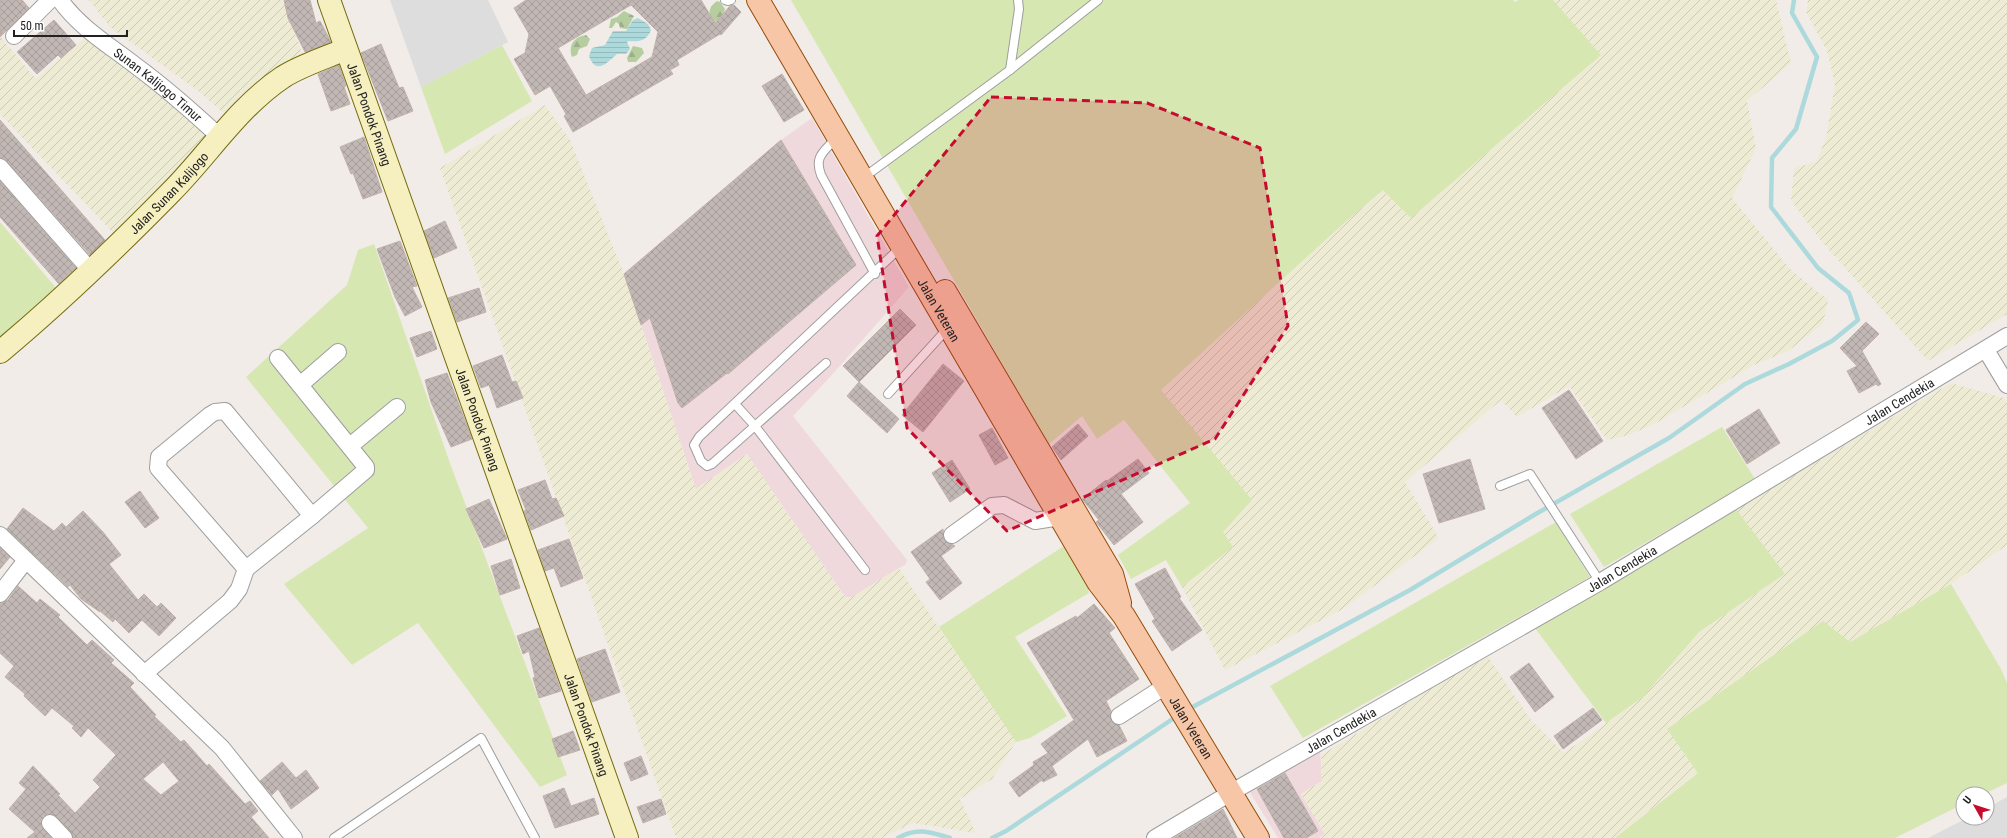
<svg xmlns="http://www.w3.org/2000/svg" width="2007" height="838" font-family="'Roboto Condensed',sans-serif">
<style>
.commercial{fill:#f0d9dc}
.farmland{fill:url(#farmland-furrows)}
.grass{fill:#d6e7b2}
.forest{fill:url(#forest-firs)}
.parking{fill:#ddd}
.water{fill:url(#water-rules)}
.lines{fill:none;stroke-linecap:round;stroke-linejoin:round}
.stream{stroke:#acd9db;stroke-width:4.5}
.building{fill:url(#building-cross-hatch);stroke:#c2b1ab;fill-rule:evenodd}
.lane-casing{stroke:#9e9e9e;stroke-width:10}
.street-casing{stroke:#9e9e9e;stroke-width:18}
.secondary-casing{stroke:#746c0c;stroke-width:24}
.primary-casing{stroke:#954d09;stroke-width:24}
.lane{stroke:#fff;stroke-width:8}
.street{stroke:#fff;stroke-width:16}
.secondary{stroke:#f6efc0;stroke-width:22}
.primary{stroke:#f7c6a7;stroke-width:22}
.marked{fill:#c60c2e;fill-opacity:0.2;stroke:#c60c2e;stroke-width:3;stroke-dasharray:8 5;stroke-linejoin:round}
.labels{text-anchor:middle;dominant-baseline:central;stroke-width:3;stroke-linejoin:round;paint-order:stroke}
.street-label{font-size:13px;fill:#212121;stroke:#fff}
</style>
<defs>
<pattern id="farmland-furrows" width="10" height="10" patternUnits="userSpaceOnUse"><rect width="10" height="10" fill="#eeebd5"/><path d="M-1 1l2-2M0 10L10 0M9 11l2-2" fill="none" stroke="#ccc9b7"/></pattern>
<pattern id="forest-firs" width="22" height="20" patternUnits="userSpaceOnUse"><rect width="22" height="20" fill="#b5cd9f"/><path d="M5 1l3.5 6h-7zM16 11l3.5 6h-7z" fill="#9bb089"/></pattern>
<pattern id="water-rules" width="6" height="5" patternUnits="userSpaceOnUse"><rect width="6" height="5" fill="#acd9db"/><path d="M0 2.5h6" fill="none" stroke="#94babc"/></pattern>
<pattern id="building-cross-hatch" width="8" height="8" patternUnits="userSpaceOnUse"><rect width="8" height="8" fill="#c1b7b5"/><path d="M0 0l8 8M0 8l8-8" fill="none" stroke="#a69d9b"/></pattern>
</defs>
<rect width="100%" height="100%" fill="#f1ece8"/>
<g class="commercial">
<path d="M812,118L909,287L830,377L793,416L907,560L906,564L852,597H845L747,454L696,489L624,274L781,140Z"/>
<path d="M1320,749L1322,781L1301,794L1325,834L1319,838H1278L1248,789Z"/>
</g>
<g class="farmland">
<path d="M89,0H283L304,59L228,117L198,91L110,27Z"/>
<path d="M1553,0H1776L1791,63L1747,101L1756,148L1732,198L1791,270L1828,300L1823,324L1788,351L1754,365L1656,423L1629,435L1607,440L1569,386L1517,417L1501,400L1405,482L1439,538L1343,609L1225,670L1182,587L1233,547L1222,532L1161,390L1343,224L1383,190L1411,218L1601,55Z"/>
<path d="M1808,0H2007V314L1928,361L1822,242L1791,201L1794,168L1816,162L1826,138L1835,84L1827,51L1806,12Z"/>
<path d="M0,36L36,79L86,37L168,98L212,139L116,236L0,114Z"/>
<path d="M545,105L570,140L624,274L696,489L747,454L845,597H852L899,568L1016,742L992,779L960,799L976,833L913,823L882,838H676L440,168Z"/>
<path d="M1951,383L2004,398L2007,403V545L1951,584L1850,642L1667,729L1698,772L1615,838H1319L1325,833L1301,794L1322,781L1321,755L1487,655L1531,720L1564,753L1643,697L1699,632L1785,574L1736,509Z"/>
</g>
<g class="grass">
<path d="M791,0H1513L1515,2L1519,0H1553L1601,55L1411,218L1383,190L1343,224L1161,390L1252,500L1223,532L1233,547L1182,587L1166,560L1131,579L1118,555L1190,503L1124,420L1097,439L1082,416L1049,444Z"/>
<path d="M502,45L532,101L445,154L421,87Z"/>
<path d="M0,222L57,289L0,340Z"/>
<path d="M374,244L451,466L567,775L540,787L418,623L352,665L284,584L368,528L246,377L347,285L358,250Z"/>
<path d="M1722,427L1755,479L1604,567L1570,514Z"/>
<path d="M1736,509L1785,574L1699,632L1643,697L1606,723L1535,628Z"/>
<path d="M1556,522L1590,577L1303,738L1270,686Z"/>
<path d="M1064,546L1087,583L1089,593L1015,637L1067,716L1030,738L1016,742L939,627Z"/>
<path d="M1951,584L2001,669L2007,683V783L1984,794H1963V804L1895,838H1615L1698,773L1667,729L1823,621L1850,642Z"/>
</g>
<g class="forest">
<path d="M717,1L720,2L725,9C722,17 721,19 712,23C708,12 708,8 717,1Z"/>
<path d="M624,11L634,16L627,29L620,28L619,24L616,22L612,28H609L611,19L617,17Z"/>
<path d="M586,35L590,39L587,46L579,49L577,55L572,57C568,45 574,37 586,35Z"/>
<path d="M633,46L642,48L644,53L636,62H628L627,58Z"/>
</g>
<g class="parking">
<path d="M390,0H488L508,42L421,87Z"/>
<path d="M2007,797V838H1928L1967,818H1987V808Z"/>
</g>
<path class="water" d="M638,18L648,24L651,30C647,41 639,42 629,41L627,42L630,49L626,54H617C608,62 596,76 589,56L592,48L605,45L613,31H626L633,20Z"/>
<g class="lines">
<g class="stream">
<path d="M1187,710L1410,590L1534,515L1669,438L1745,384L1789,364L1832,341L1858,320L1849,293L1818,268L1771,207L1772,158L1796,129L1817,57L1792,13L1794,0"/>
<path d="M898,838C917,827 930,832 950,838"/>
<path d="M992,838L1006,831L1177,716"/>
</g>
</g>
<g class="building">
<path d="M0,0H22L29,8L0,37Z"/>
<path d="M284,0H310L316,23L320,21L331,42L305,52L288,18Z"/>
<path d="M526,0H701L715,23L730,6L734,5L741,12L721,35L720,34L677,60L679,65L670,70L673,74L573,132L564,116L566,114L550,86L535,95L514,59L525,53L529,34L514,8ZM631,5L658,32L652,57L586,95L558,48Z"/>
<path d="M54,20L76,45L61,58L58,55L37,74L17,52Z"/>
<path d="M381,44L399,88L403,87L413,111L388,121L361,53Z"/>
<path d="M339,65L346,86L344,87L350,104L331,111L318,74Z"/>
<path d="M782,74L804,110L784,122L762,86Z"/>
<path d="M0,120L105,240L90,255L7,161L0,158Z"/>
<path d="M364,137L382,192L363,199L353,173L351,174L340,147Z"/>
<path d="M781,140L856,265L728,374L727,373L682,408L678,403L650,318L641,325L624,274Z"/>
<path d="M0,181L76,268L59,284L0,217Z"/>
<path d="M445,221L457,248L434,258L424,231Z"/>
<path d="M400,241L417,286L412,287L422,307L405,316L395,297L377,249Z"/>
<path d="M479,288L486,312L457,322L448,298Z"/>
<path d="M900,309L916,325L859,382L843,366Z"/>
<path d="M1866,322L1879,334L1862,351L1881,384L1878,386L1876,384L1859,393L1847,371L1857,366L1840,348Z"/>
<path d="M431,331L437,349L417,357L410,338Z"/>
<path d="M502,355L512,382L516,381L523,398L497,408L489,385L481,388L473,366Z"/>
<path d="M943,364L964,381L923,432L902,415Z"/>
<path d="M447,373L472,439L451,447L431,402L425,380Z"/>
<path d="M859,382L899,419L887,433L847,396Z"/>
<path d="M1569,390L1603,441L1576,459L1542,408Z"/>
<path d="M1759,409L1780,443L1747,464L1726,430Z"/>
<path d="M1078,424L1088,436L1061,460L1052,447Z"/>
<path d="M992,428L1008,458L995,465L979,435Z"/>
<path d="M1138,459L1149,473L1121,494L1143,522L1114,545L1096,522L1099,520L1082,499L1106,480L1107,481Z"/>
<path d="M1470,459L1485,509L1439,523L1423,474Z"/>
<path d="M952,460L970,489L950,502L932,473Z"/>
<path d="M545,480L552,499L556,498L564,516L531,530L524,511L526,510L518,490Z"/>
<path d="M140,491L159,518L145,528L125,502Z"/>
<path d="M489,499L507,539L484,548L466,509Z"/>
<path d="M23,508L54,531L62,523L66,527L83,511L103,532L121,555L109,564L138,600L144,594L157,607L161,603L176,618L159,636L142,620L129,633L115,619L113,622L100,611V612L81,599L70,585L68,587L7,529Z"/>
<path d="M943,529L944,540L955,546L941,556L962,583L940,600L926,582L930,579L911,552Z"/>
<path d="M569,539L583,578L561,587L554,568L545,571L538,550Z"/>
<path d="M0,548L10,557L0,569Z"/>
<path d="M511,559L520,588L500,595L491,566Z"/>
<path d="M1165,568L1181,597L1179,598L1202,630L1172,651L1152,621L1155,619L1135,584Z"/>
<path d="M18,586L37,603L40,599L60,615L58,617L87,645L92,640L114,660L111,663L134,683L130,687L156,715L154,716L181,742L184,740L207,766L209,764L245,804L250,801L258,811L251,817L269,838H73L71,832L57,817L48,814L43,816L41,825L51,838H27L35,832L9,809L26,789L19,783L33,766L60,794L58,795L75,813L100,787L93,780L116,755L88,728L81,737L72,728L74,726L52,708L45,716L24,696L25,694L5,677L14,666L0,653V604L8,600ZM163,762L179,781L161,795L143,779Z"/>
<path d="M1094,604L1115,628L1109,633L1139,679L1106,701L1111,711L1110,716L1111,721L1119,725L1127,741L1097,757L1088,739L1052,766L1057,775L1043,782L1042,780L1019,797L1009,783L1034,765L1033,762L1048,753L1041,744L1074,720L1027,643L1076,616L1077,618Z"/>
<path d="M539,628L561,691L539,698L533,678L535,677L529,651L523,654L517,636Z"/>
<path d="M605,649L620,692L592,702L577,659Z"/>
<path d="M1529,663L1554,697L1535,712L1510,677Z"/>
<path d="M1593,708L1602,720L1563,749L1554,736Z"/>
<path d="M573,731L580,750L558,757L552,739Z"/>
<path d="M641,756L648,774L631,781L624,763Z"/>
<path d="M282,762L296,778L306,770L319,788L291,809L278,789L272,795L260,781Z"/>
<path d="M1285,773L1318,831L1306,838H1284L1257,789Z"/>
<path d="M564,788L571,806L594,798L599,814L555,828L543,796Z"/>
<path d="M661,799L666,814L643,823L637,807Z"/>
<path d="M1223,809L1237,838H1174Z"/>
</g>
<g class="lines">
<g class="lane-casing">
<g id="lane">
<path d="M725,0L728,1L731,0"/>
<path d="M1010,70L1019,9L1018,0"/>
<path d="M836,138C824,152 814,156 821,175L875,274"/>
<path d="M863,178L1010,70L1098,0"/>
<path d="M826,363L712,464L707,466L701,461L694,445L699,437L901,247"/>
<path d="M888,394L948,328"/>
<path d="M735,404L755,426L865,570"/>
<path d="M1500,486L1530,474L1600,582"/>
<path d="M334,838L481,738L535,838"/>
</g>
</g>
<g class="street-casing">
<g id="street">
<path id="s1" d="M60,0C80,28 109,45 136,66C166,88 193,112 221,138"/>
<path d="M14,36L50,0"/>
<path d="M0,167L91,271"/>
<path d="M1986,350L2007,385"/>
<path d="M278,358L366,467V470L312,516"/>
<path d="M300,385L338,352"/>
<path d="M350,446L397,407"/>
<path d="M0,535L222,748L294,838"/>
<path d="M952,535L992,506L1004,505L1035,521L1060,517"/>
<path d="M0,594L26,560"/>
<path d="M144,674L230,601L239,589L246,569L158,468L159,457L210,415L215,412L225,411L312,516L246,569"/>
<path d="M1119,716L1167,685"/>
<path d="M50,823L64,838"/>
<path id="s2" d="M1155,838L1232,792L1600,582L2007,336"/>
</g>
</g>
<g class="secondary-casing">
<g id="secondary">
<path id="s3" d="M329,0L627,838"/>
<path id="s4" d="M0,352C60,302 116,248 171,192C208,155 238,107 283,77C302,65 325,58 346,49"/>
</g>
</g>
<g class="primary-casing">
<g id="primary">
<path id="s5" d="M758,0L1098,582L1124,616L1258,838"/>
<path d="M945,291L1112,574L1120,603"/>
</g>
</g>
<use href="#lane" class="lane"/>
<use href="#street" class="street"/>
<use href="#secondary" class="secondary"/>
<use href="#primary" class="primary"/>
</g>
<path class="marked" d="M991,97L1147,103L1260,148L1288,326L1215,439L1007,531L907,428L877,236Z"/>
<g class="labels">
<g class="street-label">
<text stroke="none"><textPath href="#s1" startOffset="130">Sunan Kalijogo Timur</textPath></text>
<text stroke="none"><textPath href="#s3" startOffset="121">Jalan Pondok Pinang</textPath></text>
<text stroke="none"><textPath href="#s4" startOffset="232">Jalan Sunan Kalijogo</textPath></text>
<text stroke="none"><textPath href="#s5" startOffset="359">Jalan Veteran</textPath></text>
<text stroke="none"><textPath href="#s2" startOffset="863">Jalan Cendekia</textPath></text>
<text stroke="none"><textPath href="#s3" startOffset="445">Jalan Pondok Pinang</textPath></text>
<text stroke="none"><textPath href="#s2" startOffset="539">Jalan Cendekia</textPath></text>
<text stroke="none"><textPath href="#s3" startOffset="769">Jalan Pondok Pinang</textPath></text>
<text stroke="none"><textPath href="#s5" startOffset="847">Jalan Veteran</textPath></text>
<text stroke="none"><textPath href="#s2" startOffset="215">Jalan Cendekia</textPath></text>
</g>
</g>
<g transform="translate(1975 806) rotate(309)"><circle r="19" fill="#ffffff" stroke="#a6a6a6"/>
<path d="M0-3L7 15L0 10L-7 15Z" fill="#c60c2e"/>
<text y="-6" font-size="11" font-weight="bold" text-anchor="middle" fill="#212121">U</text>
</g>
<path d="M14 30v6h113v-6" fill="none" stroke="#212121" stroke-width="2"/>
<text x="20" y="30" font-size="12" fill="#212121" stroke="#ffffff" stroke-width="3" paint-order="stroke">50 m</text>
</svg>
